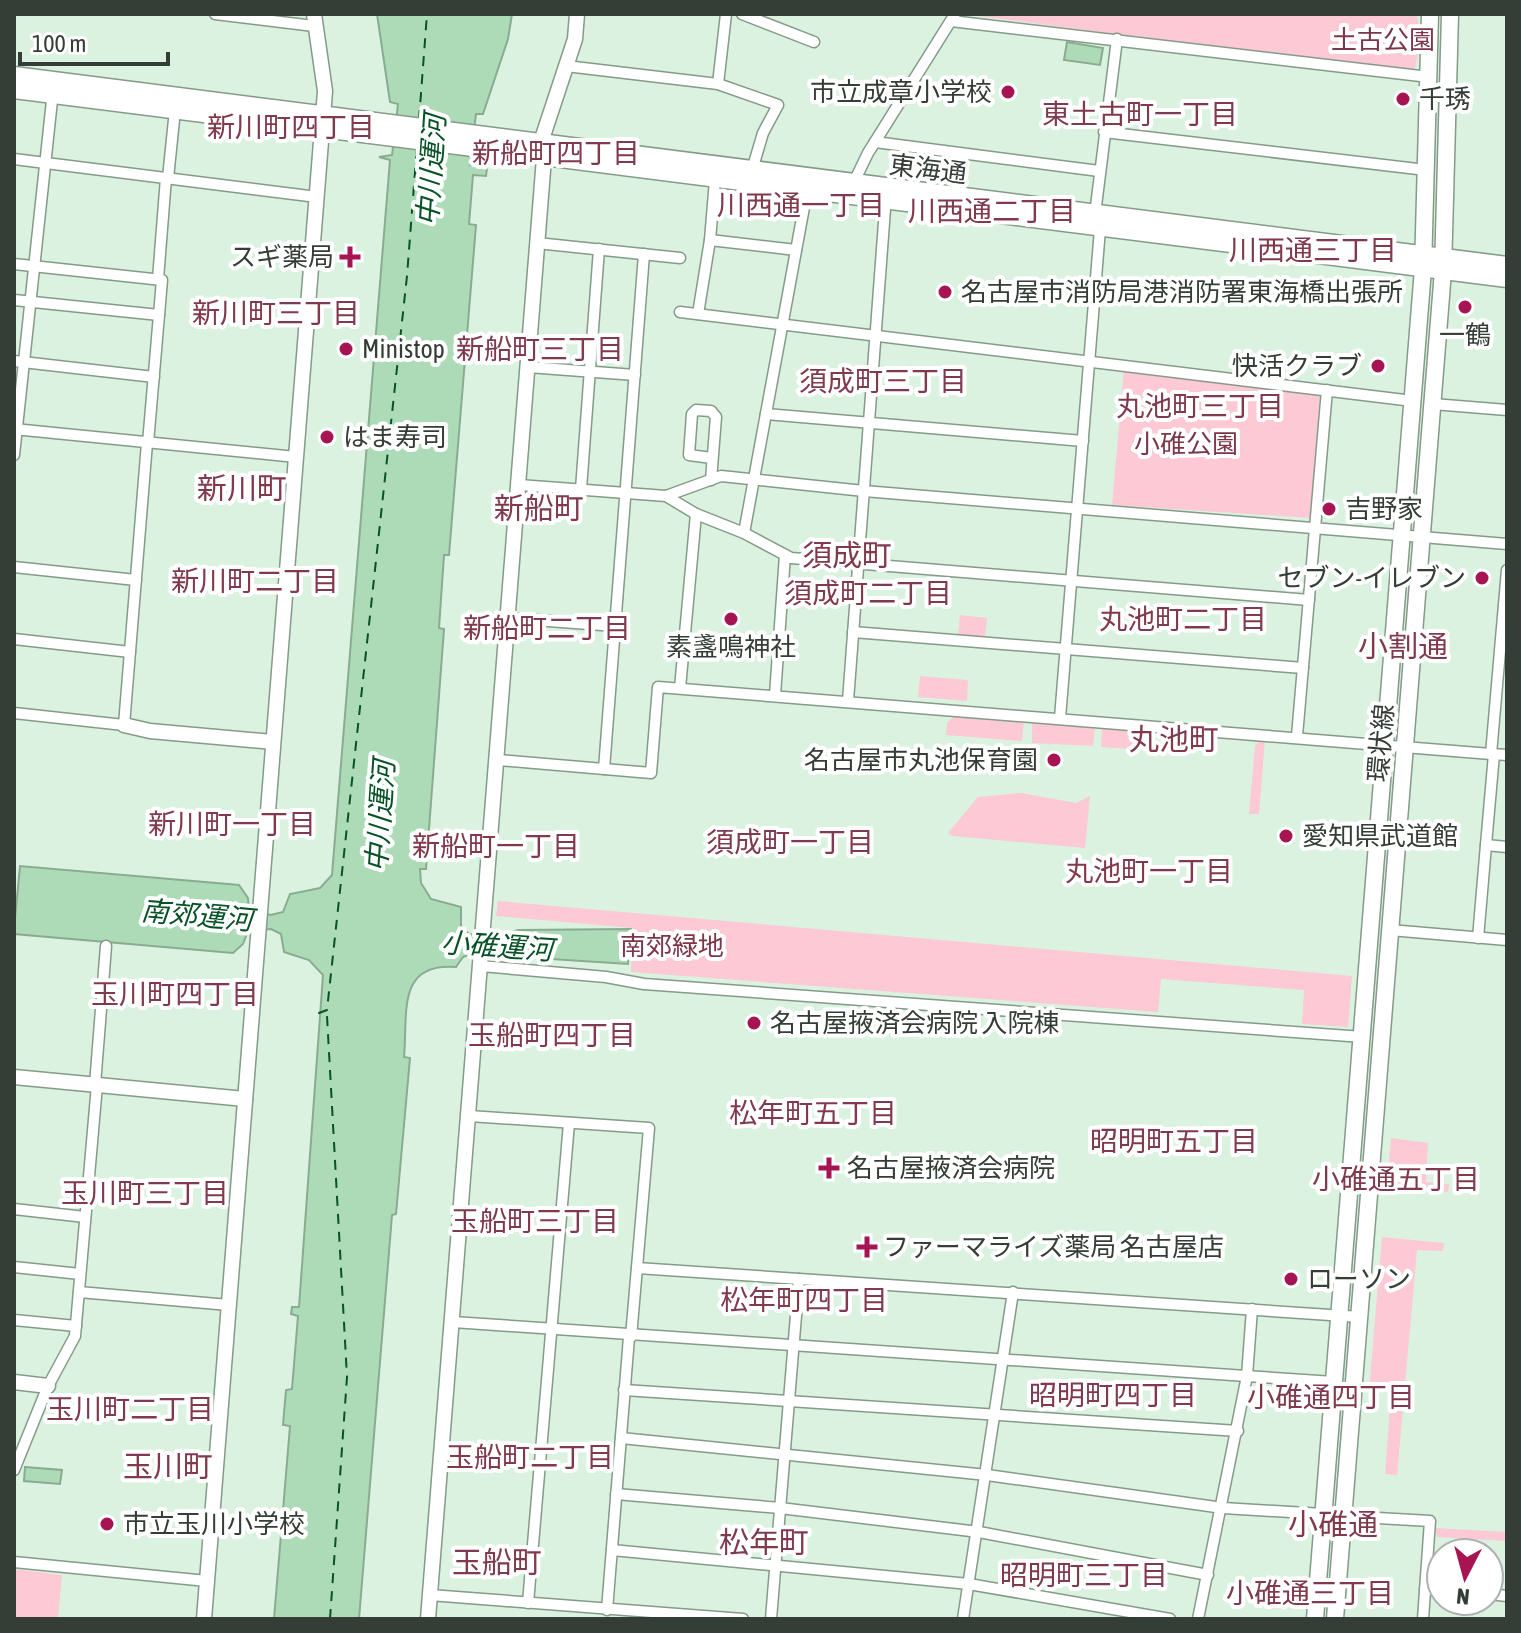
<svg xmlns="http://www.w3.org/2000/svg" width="1521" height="1633" font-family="'Asap Condensed','Noto Sans JP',sans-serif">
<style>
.green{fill:#fcc9d4}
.water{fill:#addbb8;stroke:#89ac91;stroke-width:2}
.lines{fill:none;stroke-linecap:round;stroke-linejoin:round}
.ferry{stroke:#075227;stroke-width:2;stroke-dasharray:10 8;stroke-linecap:butt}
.street-casing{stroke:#859a89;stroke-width:13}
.secondary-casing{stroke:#859a89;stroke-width:17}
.primary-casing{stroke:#859a89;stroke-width:19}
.street{stroke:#fff;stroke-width:10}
.secondary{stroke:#fff;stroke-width:14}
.primary{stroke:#fff;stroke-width:16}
.poi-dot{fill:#a61451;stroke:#fff;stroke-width:3}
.labels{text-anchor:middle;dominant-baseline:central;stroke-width:8;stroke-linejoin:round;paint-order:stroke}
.park-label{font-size:26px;fill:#7b364a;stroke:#fff}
.poi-label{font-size:26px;fill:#343d36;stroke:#fff;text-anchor:start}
.street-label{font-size:26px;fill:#343d36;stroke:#fff}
.neighbourhood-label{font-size:28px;fill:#80394d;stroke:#fff}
.water-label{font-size:28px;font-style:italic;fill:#075227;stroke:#fff}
.quarter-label{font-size:30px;fill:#80394d;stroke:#fff}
</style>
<rect width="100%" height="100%" fill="#dbf2e0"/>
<g class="green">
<path d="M962,14H1416L1422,36L1415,68L1406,72Z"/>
<path d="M1124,369L1313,392L1320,397L1310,518L1112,505Z"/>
<path d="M960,615L987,618L985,637L958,635Z"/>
<path d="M920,676L968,680L967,701L918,697Z"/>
<path d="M955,715L1024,720L1022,741L946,735L947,723Z"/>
<path d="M1032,721L1095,726L1093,746L1032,743Z"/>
<path d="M1102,726L1151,730L1156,738L1154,747L1146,750L1101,747Z"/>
<path d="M1261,739H1265L1259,814H1249L1255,746Z"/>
<path d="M1021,793L1076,803L1090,796L1085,848L952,836L948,833L978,797Z"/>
<path d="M498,901L1352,976L1348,1027L1302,1024L1304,990L1161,979L1158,1012L631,972L632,928L496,916Z"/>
<path d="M1391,1138L1428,1143L1426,1182L1449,1184L1448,1192L1387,1186Z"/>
<path d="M1382,1237L1444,1243L1443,1251L1417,1250L1397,1475L1385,1474L1391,1393L1369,1391Z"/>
<path d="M1435,1528L1507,1532V1541L1437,1537Z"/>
<path d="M14,1569L62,1575L58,1619H14Z"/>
</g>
<g class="water">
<path d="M377,14H512L508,39L483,114H476L470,165L487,168L486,176L473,175L469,224L476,225L449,555H444L439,628L444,629L426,869H420L421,883L431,899L461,907V926L469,934L495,937L518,930L631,929L628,964L471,954L463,957L456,967C396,962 408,1014 404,1057L410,1058L396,1214L392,1215L359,1619H274L290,1426L283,1425L286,1390L292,1389L298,1316L291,1314L292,1307H299L323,975L309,960L284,952L281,934L271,929L248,931L243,944L233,953L14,934V929L20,866L239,885L248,898L249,910L271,915L283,912L290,894L320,888L332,875L390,160L379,157L392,155L398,104L390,102Z"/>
<path d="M1067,42L1103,48L1100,65L1064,60Z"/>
<path d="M25,1467L62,1470L60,1484L24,1481Z"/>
</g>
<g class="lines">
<g class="ferry">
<path d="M419,120L427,14"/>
<path d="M330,1619L347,1377L327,1016L319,1013L327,1010L407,276L417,146"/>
</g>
<g class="street-casing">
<g id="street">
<path d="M215,14L314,26"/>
<path d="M742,14L814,42"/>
<path d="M951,21L1429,77"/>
<path d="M566,66L718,84L778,105L763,133L752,170"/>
<path d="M718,84L726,14"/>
<path d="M1104,132L1426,170"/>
<path d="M875,142L1099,171"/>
<path d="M14,159L317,197"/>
<path d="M168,178L175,110"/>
<path d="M853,184L868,153L955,14"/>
<path d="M1095,214L1117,39"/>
<path d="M710,240L715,180"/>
<path d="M537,243L680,258"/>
<path d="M14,264L162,280L148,443"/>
<path d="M158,279L166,178"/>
<path d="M14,300L159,315"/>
<path d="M680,312L1413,401"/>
<path d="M698,314L710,240L796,250"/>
<path d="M14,361L154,377"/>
<path d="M528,367L635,375"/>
<path d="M1433,404L1507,410"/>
<path d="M766,414L1083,441"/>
<path d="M14,429L296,457"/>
<path d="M14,455L53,91"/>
<path d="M711,480L716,417L711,411L696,410L692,414L689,455L712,458"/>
<path d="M519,485L666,496L696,514L744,533L791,558L1309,600"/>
<path d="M581,489L599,249"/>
<path d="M666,496L721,476L864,491L1507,544"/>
<path d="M744,533L807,191"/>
<path d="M14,567L136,580"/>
<path d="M1507,570L1491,754L1507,755"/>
<path d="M508,618L615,626"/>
<path d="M853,632L1303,668"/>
<path d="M14,639L130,652"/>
<path d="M680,688L696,514"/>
<path d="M775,695L785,555"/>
<path d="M848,701L886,196"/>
<path d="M14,713L124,725L147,443"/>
<path d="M1060,718L1100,229"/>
<path d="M1297,736L1327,390"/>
<path d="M1494,754L1486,845L1507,847"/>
<path d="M498,760L651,773L658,687L1491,754"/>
<path d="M604,769L644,254"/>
<path d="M1390,930L1507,940"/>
<path d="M1478,938L1486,845"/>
<path d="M481,966L606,977L644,984L1363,1037"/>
<path d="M95,1085L106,946"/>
<path d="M469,1116L649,1128L631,1337"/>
<path d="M14,1209L85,1217"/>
<path d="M14,1267L80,1274"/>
<path d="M637,1268L1360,1317"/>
<path d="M79,1292L229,1305"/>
<path d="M14,1320L76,1326"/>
<path d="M453,1322L1334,1382"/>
<path d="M624,1390L1238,1431"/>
<path d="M621,1438L987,1475L1223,1508L1323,1514"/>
<path d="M14,1470L48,1386L75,1336L97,1085"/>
<path d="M616,1494L780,1508L979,1532L1208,1575"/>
<path d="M1343,1516L1430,1521L1423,1619"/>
<path d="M612,1550L969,1584L1170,1619"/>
<path d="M14,1562L207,1581"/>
<path d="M1425,1589L1441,1591"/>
<path d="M1489,1594L1507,1596"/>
<path d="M430,1595L743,1619"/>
<path d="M528,1603L569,1123"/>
<path d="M607,1610L629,1337"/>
<path d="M771,1619L799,1279"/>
<path d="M963,1619L1013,1292"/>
<path d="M1198,1619L1247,1376L1252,1309"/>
</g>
</g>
<g class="secondary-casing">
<g id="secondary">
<path d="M124,725L150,731L273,742"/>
<path d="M14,1077L245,1099"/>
<path d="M14,1382L48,1386"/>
<path d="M204,1619L325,91L314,14"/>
<path d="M428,1619L544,158L541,142L575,39L577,14"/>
</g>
</g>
<g class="primary-casing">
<g id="primary">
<path d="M14,75L1507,265"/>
<path d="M14,90L1507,279"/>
<path d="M1315,1619L1423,269L1430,14"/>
<path d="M1335,1619L1443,271L1450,14"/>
</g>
</g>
<use href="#street" class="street"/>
<use href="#secondary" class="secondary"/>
<use href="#primary" class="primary"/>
</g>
<g class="poi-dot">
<circle cx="1008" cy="92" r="8"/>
<circle cx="1403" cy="99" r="8"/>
<path d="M346 245h8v8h8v8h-8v8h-8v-8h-8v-8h8z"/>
<circle cx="945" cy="292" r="8"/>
<circle cx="1465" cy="307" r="8"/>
<circle cx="346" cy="349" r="8"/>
<circle cx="1378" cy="366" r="8"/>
<circle cx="327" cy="437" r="8"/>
<circle cx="1329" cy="509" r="8"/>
<circle cx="1482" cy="578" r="8"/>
<circle cx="731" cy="619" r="8"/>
<circle cx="1054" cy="760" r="8"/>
<circle cx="1286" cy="836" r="8"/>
<circle cx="754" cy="1023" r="8"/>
<path d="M825 1156h8v8h8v8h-8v8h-8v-8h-8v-8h8z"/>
<path d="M863 1235h8v8h8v8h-8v8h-8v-8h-8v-8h8z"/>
<circle cx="1291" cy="1279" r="8"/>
<circle cx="107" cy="1524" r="8"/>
</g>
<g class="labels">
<g class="park-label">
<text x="1383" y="40">土古公園</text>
<text x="1186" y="444">小碓公園</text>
<text x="672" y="946">南郊緑地</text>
</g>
<g class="poi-label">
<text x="992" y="92" text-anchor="end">市立成章小学校</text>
<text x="1419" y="99">千琇</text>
<text x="334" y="257" text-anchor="end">スギ薬局</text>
<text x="961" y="292">名古屋市消防局港消防署東海橋出張所</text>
<text x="1465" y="335" text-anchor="middle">一鶴</text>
<text x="362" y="349">Ministop</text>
<text x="1362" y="366" text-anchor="end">快活クラブ</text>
<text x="343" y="437">はま寿司</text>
<text x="1345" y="509">吉野家</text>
<text x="1466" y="578" text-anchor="end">セブン-イレブン</text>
<text x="731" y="647" text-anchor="middle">素盞鳴神社</text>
<text x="1038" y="760" text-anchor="end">名古屋市丸池保育園</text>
<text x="1302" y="836">愛知県武道館</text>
<text x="770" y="1023">名古屋掖済会病院 入院棟</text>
<text x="847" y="1168">名古屋掖済会病院</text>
<text x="883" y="1247">ファーマライズ薬局 名古屋店</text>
<text x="1307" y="1279">ローソン</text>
<text x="123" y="1524">市立玉川小学校</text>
</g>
<g class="street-label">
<text transform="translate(928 169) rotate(7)">東海通</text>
<text transform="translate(1381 743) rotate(-85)">環状線</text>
</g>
<g class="neighbourhood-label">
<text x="1140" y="114">東土古町一丁目</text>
<text x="291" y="127">新川町四丁目</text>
<text x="556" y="153">新船町四丁目</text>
<text x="801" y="205">川西通一丁目</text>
<text x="992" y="211">川西通二丁目</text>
<text x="1313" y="250">川西通三丁目</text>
<text x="276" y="313">新川町三丁目</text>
<text x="540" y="349">新船町三丁目</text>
<text x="883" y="381">須成町三丁目</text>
<text x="1200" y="406">丸池町三丁目</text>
<text x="255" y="581">新川町二丁目</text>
<text x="868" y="593">須成町二丁目</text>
<text x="1183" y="619">丸池町二丁目</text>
<text x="547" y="628">新船町二丁目</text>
<text x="232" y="824">新川町一丁目</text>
<text x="790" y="842">須成町一丁目</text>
<text x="496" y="846">新船町一丁目</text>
<text x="1149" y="871">丸池町一丁目</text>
<text x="175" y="994">玉川町四丁目</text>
<text x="552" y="1035">玉船町四丁目</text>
<text x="813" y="1113">松年町五丁目</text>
<text x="1174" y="1141">昭明町五丁目</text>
<text x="1396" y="1179">小碓通五丁目</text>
<text x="145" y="1193">玉川町三丁目</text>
<text x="535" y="1221">玉船町三丁目</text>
<text x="804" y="1300">松年町四丁目</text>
<text x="1113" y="1395">昭明町四丁目</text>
<text x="1331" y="1397">小碓通四丁目</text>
<text x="130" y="1409">玉川町二丁目</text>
<text x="530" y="1457">玉船町二丁目</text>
<text x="1084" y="1575">昭明町三丁目</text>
<text x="1310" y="1593">小碓通三丁目</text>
</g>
<g class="water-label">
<text transform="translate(431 170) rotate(-86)">中川運河</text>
<text transform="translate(380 816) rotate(-86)">中川運河</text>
<text transform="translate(197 915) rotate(5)">南郊運河</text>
<text transform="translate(497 946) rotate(4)">小碓運河</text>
</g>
<g class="quarter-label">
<text x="242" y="488">新川町</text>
<text x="539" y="508">新船町</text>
<text x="847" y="555">須成町</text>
<text x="1403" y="646">小割通</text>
<text x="1174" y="739">丸池町</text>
<text x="168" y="1466">玉川町</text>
<text x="1333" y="1524">小碓通</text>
<text x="764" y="1542">松年町</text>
<text x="497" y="1562">玉船町</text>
</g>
</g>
<rect width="1521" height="1633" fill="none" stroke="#343d36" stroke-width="32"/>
<g transform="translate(1465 1577) rotate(186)"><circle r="38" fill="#ffffff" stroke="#aeb1af" stroke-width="2"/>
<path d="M0-6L14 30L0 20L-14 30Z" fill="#a61451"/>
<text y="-12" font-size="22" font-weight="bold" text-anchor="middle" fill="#343d36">N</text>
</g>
<path d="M20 52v12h148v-12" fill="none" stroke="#343d36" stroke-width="4"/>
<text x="32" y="52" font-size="24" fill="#343d36" stroke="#ffffff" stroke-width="6" paint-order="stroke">100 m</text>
</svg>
